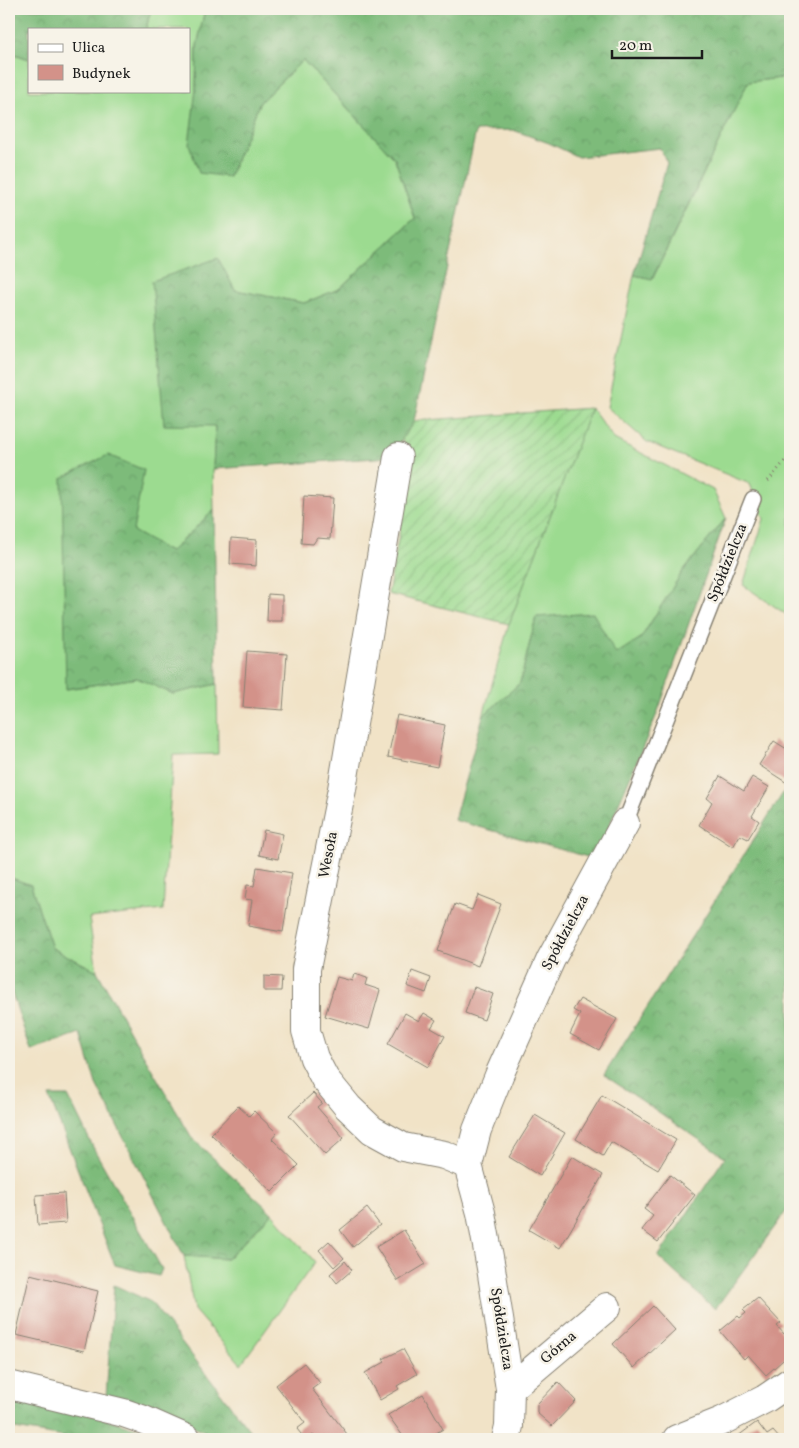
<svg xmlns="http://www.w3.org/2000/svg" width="799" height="1448" font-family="Vollkorn,serif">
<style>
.grass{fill:#9cdb90;stroke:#5c7c56}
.forest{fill:url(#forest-crowns);stroke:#4c6c4b}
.garden{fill:url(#garden-furrows);stroke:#5c7c56}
.building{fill:#d39289}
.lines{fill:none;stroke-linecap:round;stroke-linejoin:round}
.lane-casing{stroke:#868072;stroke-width:18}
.street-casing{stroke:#868072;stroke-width:30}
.path{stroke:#868072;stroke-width:3;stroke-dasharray:1 4;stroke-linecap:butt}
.lane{stroke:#fff;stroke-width:15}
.street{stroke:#fff;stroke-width:28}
.labels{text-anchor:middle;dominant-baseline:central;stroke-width:5;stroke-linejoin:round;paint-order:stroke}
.street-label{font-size:15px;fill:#1c1c1c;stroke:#f7f3e8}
</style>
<defs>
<pattern id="forest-crowns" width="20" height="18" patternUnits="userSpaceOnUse" patternTransform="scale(1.25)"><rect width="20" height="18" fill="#7dbb7a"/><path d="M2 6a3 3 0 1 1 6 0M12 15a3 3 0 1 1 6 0" fill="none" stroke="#6ba069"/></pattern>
<pattern id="garden-furrows" width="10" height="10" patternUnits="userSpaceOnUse" patternTransform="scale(1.25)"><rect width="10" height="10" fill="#9cdb90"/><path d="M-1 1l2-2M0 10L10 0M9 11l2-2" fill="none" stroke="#86bb7c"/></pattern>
</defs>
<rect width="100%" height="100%" fill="#f7f3e8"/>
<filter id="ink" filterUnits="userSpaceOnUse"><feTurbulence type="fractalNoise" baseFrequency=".02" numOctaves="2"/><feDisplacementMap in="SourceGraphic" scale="10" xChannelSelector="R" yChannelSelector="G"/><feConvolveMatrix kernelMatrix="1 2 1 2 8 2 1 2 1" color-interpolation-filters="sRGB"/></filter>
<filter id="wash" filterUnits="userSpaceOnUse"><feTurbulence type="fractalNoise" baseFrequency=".0096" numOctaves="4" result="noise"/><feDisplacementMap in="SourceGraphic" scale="20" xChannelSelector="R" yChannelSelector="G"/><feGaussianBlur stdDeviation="1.12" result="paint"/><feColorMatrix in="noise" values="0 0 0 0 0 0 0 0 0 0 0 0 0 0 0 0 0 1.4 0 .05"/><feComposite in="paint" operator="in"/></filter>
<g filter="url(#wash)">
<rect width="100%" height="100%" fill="#f1e3c7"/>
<g class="grass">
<path d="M151,9H205L197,46L196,89L229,177L260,102L303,60L395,159L415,218L339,289L304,303L235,290L215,425L213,469L214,510L170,552L132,531L67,689L137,678L173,694L217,684L218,754L173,755L163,910L89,918L97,971L52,948L31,886L9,877V52L29,59V91H189V29H146Z"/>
<path d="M790,75V617L743,585L764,519L750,484L647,442L607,407L634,275L653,278L748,82L789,77Z"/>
<path d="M591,408L614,439L713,490L726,518L683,571L641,638L616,654L536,617L520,683L483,716L509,624Z"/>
<path d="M272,1213L315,1262L241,1364L194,1310L184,1256L227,1259Z"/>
</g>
<g class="forest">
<path d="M9,9H151L146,29H29V59L9,52Z"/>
<path d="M205,9H790V75L789,77L748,82L652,279L634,275L667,163L660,148L578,157L549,143L513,130L476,131L414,421L391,457L213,469L215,426L164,425L152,281L218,258L235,290L304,303L339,289L415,218L395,159L303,60L260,102L229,177L199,173L189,144L196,89L197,46Z"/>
<path d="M108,455L144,470L133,531L170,552L214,510L217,684L173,694L137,678L66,689L62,478Z"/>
<path d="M726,518L657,714L595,859L454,820L483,716L520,683L536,617L593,613L616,654L641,638L683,571Z"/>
<path d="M790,782V1206L715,1309L658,1257L725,1157L604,1075Z"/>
<path d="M9,877L31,885L52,948L97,971L140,1049L192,1138L272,1213L227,1259L184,1256L96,1084L81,1034L31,1051L9,984Z"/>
<path d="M49,1096H68L95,1151L162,1269L159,1276L115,1265Z"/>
<path d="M114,1285L151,1302L256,1439H223L157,1411L106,1397Z"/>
<path d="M9,1400L82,1412L173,1439H76L9,1428Z"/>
</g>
<path class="garden" d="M591,408L509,624L388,594L413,460L402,439L414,421Z"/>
<g id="blocks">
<g class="building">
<path d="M304,496L333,498L330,539L317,538L313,544L301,543Z"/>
<path d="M231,538L257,540L256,566L230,564Z"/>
<path d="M268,594L282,595V621H267Z"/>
<path d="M247,651L287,654L283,710L243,707Z"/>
<path d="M397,715L445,725L437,767L388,757Z"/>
<path d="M774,741L790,751V777L787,783L759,765Z"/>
<path d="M720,776L744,791L752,777L769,787L752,816L759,821L748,839L740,835L733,847L699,825L712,802L707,798Z"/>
<path d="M264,830L283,834L278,859L259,855Z"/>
<path d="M257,867L292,873L283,932L248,926L252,900L245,899L247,885L254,886Z"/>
<path d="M478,895L501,904L478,966L438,951L455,904L472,910Z"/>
<path d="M412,971L431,978L426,993L407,986Z"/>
<path d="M354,974L367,978L365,985L380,990L369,1029L325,1016L337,977L352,981Z"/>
<path d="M264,976L282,977L281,991H264Z"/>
<path d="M474,987L493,994L484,1020L465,1013Z"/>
<path d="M580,999L617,1019L599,1050L570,1034L580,1014L573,1010Z"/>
<path d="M405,1013L419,1021L424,1013L436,1020L431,1028L445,1036L428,1067L388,1044Z"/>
<path d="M313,1093L322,1103L317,1107L344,1138L325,1155L289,1115Z"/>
<path d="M602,1095L676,1140L658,1170L611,1142L603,1156L576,1139Z"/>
<path d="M238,1106L249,1116L254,1111L277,1133L272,1139L299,1165L272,1192L211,1134Z"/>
<path d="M535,1115L565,1133L540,1176L509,1157Z"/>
<path d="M572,1156L603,1175L560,1248L529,1230Z"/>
<path d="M670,1175L695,1195L658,1242L642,1230L653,1216L644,1209Z"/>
<path d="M64,1193L66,1223L38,1225L36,1195Z"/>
<path d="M367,1208L380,1225L353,1247L340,1230Z"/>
<path d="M404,1230L426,1264L398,1281L376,1247Z"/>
<path d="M329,1241L344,1258L334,1267L319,1250Z"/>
<path d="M345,1261L352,1270L337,1283L330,1274Z"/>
<path d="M30,1274L98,1291L84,1351L16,1335Z"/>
<path d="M758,1298L781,1323L777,1326L784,1334L788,1331L790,1334V1354L766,1375L748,1355L744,1359L720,1331L738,1316L740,1318L746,1313L743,1310Z"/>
<path d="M653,1306L675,1330L634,1368L613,1344Z"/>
<path d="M403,1349L417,1374L397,1386L399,1389L380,1400L365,1373L385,1362L383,1359Z"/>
<path d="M304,1363L320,1383L312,1389L347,1434L340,1439H317L313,1435L308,1439H305L297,1429L305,1423L276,1385Z"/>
<path d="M558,1382L576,1401L552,1426L537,1413V1404Z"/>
<path d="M423,1394L443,1429L426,1439H405L388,1415Z"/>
<path d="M757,1422L767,1435L773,1431L780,1439H734Z"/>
</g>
</g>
</g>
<g filter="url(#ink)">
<use href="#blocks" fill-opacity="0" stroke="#868072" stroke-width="1"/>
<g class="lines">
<g class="lane-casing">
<path id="lane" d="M625,823L753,499"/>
</g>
<g class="street-casing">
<g id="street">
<path d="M398,457L342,789L306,969V1031L314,1058L325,1079L348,1107L372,1130L403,1147L444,1155L468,1165"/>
<path d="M9,1385L124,1413L144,1420L187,1439"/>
<path d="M510,1389L607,1307"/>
<path d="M506,1439L509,1426L510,1389L491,1268L481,1213L468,1165L477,1130L500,1073L551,959L625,823"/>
<path d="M677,1439L722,1421L765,1399L790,1382"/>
</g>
</g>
<path class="path" d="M768,481L790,455"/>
<use href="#lane" class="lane"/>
<use href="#street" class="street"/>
</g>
</g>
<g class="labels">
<g class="street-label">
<text transform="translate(728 563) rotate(-68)">Spółdzielcza</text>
<text transform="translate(329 855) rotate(-79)">Wesoła</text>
<text transform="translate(566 933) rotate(-62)">Spółdzielcza</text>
<text transform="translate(501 1329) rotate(81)">Spółdzielcza</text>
<text transform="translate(559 1348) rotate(-41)">Górna</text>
</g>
</g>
<rect width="799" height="1448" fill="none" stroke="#f7f3e8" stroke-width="30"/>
<rect x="28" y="28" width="162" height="65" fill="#f7f3e8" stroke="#9f9d96"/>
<rect x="38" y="44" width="25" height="8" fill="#ffffff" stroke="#9f9d96"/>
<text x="72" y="52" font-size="15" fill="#1c1c1c">Ulica</text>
<rect x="38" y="65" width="25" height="15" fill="#d39289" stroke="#9f9d96"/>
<text x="72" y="78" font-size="15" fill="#1c1c1c">Budynek</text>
<path d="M612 50v8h90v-8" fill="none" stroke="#1c1c1c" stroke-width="2.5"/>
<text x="619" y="50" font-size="15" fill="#1c1c1c" stroke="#f7f3e8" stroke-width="4" paint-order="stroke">20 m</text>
</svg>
